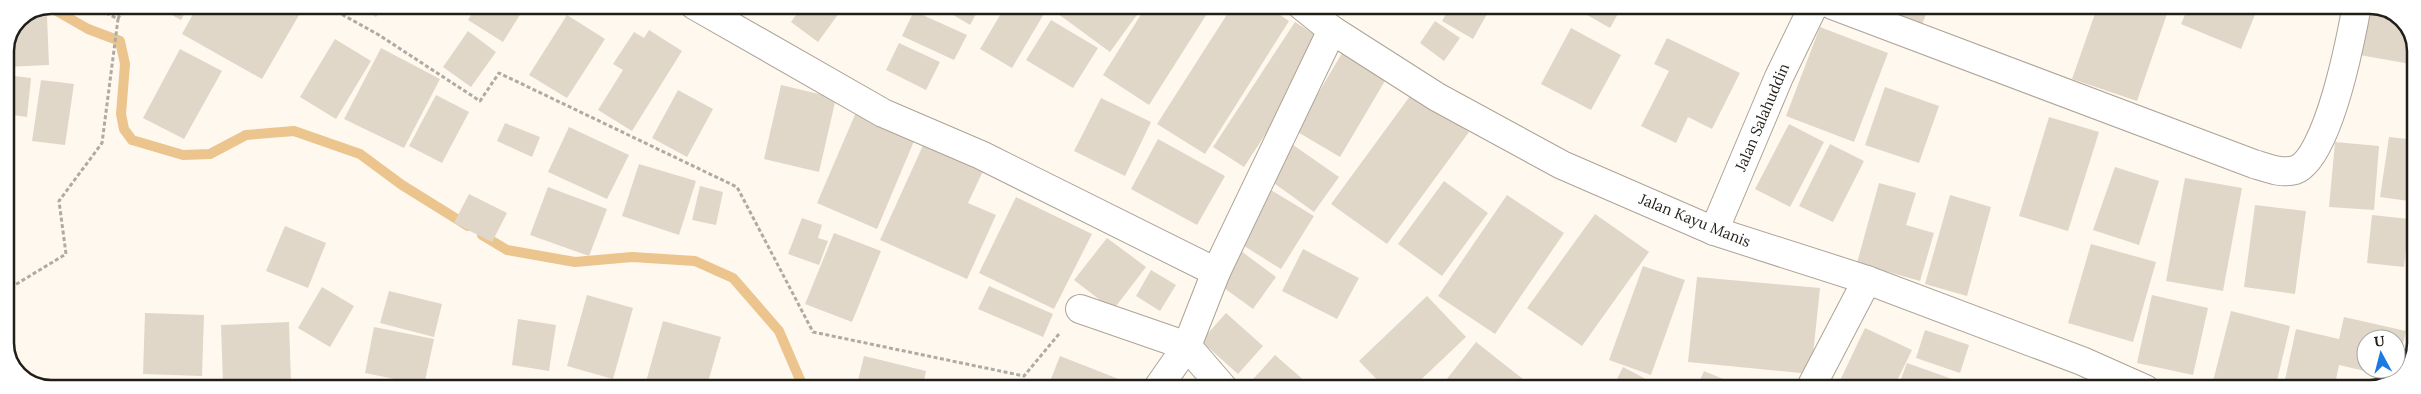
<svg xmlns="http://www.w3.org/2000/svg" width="2421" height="394" font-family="Lora,serif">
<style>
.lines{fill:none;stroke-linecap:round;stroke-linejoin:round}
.stream{stroke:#ecc48d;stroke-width:10}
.building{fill:#e1d7c8;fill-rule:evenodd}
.street-casing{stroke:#aea396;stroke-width:30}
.path{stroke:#afaba3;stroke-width:3;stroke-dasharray:4 2.5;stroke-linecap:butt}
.street{stroke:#fff;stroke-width:28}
.labels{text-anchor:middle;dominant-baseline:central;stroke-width:4;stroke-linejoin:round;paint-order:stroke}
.street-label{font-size:15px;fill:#211e18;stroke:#fff}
.rim{fill:none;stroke:#211e18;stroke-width:2.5}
</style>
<rect width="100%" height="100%" fill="#fef8ef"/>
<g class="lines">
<g class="stream">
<path d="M48,6L88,29L120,41L125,64L121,114L124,129L132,140L183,155L210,154L246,135L294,131L360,154L402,185L468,226"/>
<path d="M482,235L507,250L575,262L632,257L695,261L733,278L779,331L804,389"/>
</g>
</g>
<g class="building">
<path d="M153,5H189L181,20Z"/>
<path d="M198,5H281L299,15L262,79L182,34Z"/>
<path d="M357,5H384L376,17Z"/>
<path d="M438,5H461L454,15Z"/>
<path d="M477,5H526L503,42L468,20Z"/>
<path d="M803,5H836L842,9L818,42L791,22Z"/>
<path d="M948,5H981L970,25L945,10Z"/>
<path d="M1006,5H1033L1045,12L1012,68L980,49Z"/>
<path d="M1046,5H1144L1110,52Z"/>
<path d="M1147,5H1203L1210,9L1149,105L1103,75Z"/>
<path d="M1233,5H1265L1289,21L1205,154L1157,124Z"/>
<path d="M1451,5H1492L1473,39L1442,21Z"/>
<path d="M1574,5H1623L1610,28L1573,7Z"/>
<path d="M1730,5H1751L1745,15Z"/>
<path d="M1859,5H1929L1921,28Z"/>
<path d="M2098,5H2170L2137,101L2072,79Z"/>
<path d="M2189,5H2259L2241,49L2181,24Z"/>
<path d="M2363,5H2377L2403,19L2416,45V65L2354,54Z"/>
<path d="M914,11L967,35L954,60L902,36Z"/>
<path d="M567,15L605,39L567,98L529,75Z"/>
<path d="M47,16L49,65L5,67V50L19,18Z"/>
<path d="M1051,20L1098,48L1073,88L1026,60Z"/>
<path d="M1435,21L1460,38L1444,61L1420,43Z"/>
<path d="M1295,22L1326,42L1244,167L1213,147Z"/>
<path d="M1820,27L1888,53L1854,142L1786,116Z"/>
<path d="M1571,28L1621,55L1591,110L1541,84Z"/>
<path d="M649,30L682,51L632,131L598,110L623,70L613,64L634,32L644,38Z"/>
<path d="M468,31L496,52L471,87L443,67Z"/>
<path d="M1667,38L1740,73L1712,129L1688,117L1676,143L1641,126L1669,71L1654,64Z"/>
<path d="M335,39L371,61L336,119L300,97Z"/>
<path d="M899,43L940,62L926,90L886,70Z"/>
<path d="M381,48L440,79L404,148L344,119Z"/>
<path d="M1345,48L1389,74L1340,157L1296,131Z"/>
<path d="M180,49L222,71L184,139L143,118Z"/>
<path d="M5,75L31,78L27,117L5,114Z"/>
<path d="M41,80L74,84L65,145L32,141Z"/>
<path d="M781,85L836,98L819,172L764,159Z"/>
<path d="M1885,87L1939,106L1919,163L1865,145Z"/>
<path d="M678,90L713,109L687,157L652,138Z"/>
<path d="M1413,92L1469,132L1387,244L1331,204Z"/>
<path d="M436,95L469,112L442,163L409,146Z"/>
<path d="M1101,98L1151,122L1125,176L1074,151Z"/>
<path d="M857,110L917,134L877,229L817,203Z"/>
<path d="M2049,117L2099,132L2068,231L2019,216Z"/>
<path d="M505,123L540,137L532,157L497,141Z"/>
<path d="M1789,124L1824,142L1790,207L1755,189Z"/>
<path d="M569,127L629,155L607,199L548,172Z"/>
<path d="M2389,137L2416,140V202L2380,197Z"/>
<path d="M1158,139L1225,176L1197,225L1131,189Z"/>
<path d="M925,141L985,167L968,203L996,215L967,279L880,240Z"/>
<path d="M1289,142L1339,177L1314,212L1264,176Z"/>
<path d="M2335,142L2379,146L2374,210L2329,207Z"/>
<path d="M1830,144L1864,161L1833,222L1799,206Z"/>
<path d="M639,164L696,181L679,235L622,216Z"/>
<path d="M2115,167L2159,181L2139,245L2093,230Z"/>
<path d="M2185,178L2242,188L2223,291L2166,281Z"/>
<path d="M1444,181L1488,213L1442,276L1398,244Z"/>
<path d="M1879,183L1916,193L1906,225L1934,233L1920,281L1857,263Z"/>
<path d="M700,186L723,192L716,225L692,220Z"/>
<path d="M548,187L607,209L589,256L530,235Z"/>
<path d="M1266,187L1314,216L1281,269L1233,239Z"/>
<path d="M469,194L507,213L492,242L454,223Z"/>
<path d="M1507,195L1564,233L1495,334L1438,296Z"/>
<path d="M1950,195L1991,207L1967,296L1925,284Z"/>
<path d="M1016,197L1092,234L1054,309L979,273Z"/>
<path d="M2255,205L2306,211L2295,294L2244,287Z"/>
<path d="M1595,214L1649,252L1582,346L1527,308Z"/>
<path d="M2372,215L2409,219L2404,267L2367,263Z"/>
<path d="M802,218L822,225L818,238L828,241L819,265L788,254Z"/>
<path d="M285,226L326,243L308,288L266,271Z"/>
<path d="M834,233L881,251L852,322L805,304Z"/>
<path d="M1107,238L1146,267L1113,310L1074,280Z"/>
<path d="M2091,244L2156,262L2133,342L2068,323Z"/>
<path d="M1237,248L1276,277L1253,309L1213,280Z"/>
<path d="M1303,249L1359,278L1337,319L1282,291Z"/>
<path d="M1643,266L1685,280L1651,375L1609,360Z"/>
<path d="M1151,270L1176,285L1160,311L1136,296Z"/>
<path d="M1697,277L1820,288L1811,374L1688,362Z"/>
<path d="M989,286L1053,314L1043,337L978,309Z"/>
<path d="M322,287L354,306L330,347L298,328Z"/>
<path d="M389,291L442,304L434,337L380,323Z"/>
<path d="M587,295L633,308L613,379L567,366Z"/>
<path d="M2152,295L2208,308L2193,375L2137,363Z"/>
<path d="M1427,296L1466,337L1411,389H1386L1359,361Z"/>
<path d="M2231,311L2290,326L2275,389H2211Z"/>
<path d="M145,313L204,315L202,376L143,374Z"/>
<path d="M1226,313L1263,346L1238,374L1201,341Z"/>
<path d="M2344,317L2406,331L2395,378L2339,365L2334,389H2283L2296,329L2339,339ZM2366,339H2396V369H2366Z"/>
<path d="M518,319L556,325L549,371L512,365Z"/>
<path d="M663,321L721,337L706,389H644Z"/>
<path d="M289,322L291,382L223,384L221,325Z"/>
<path d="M374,327L434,339L424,385L365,373Z"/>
<path d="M1865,328L1912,350L1893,389H1836Z"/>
<path d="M1925,330L1969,345L1960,373L1916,358Z"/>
<path d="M1476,342L1533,387L1532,389H1439Z"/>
<path d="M1275,355L1314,389H1248L1246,387Z"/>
<path d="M864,356L926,371L922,389H856Z"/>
<path d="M1060,356L1144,389H1047Z"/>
<path d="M1907,363L1952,379L1949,389H1897Z"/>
<path d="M1623,367L1665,389H1612Z"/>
<path d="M1704,371L1747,389H1696Z"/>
</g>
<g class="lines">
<g class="street-casing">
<g id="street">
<path d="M694,5L883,113L981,155L1216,272"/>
<path d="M1301,5L1332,30L1437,97L1562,165L1714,231L1867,280L2082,361L2145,389"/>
<path d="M1832,5L2254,164C2267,168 2281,174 2295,170C2328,160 2351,38 2357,5"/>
<path d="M1714,231L1779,77L1814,5"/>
<path d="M1080,309L1187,346L1157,389"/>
<path d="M1224,389L1187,346L1216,272L1332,30"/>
<path d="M1810,389L1867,280"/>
</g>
</g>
<g class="path">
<path d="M325,5L379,35L480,101L499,73L737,187L813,332L1024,376L1059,334"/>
<path d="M118,19L124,5"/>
<path d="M5,291L66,254L59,201L102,143L118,19L90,5"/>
</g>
<use href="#street" class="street"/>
</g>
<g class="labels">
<g class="street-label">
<text transform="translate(1762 117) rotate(-67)">Jalan Salahuddin</text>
<text transform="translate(1695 220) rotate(22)">Jalan Kayu Manis</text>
</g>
</g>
<path d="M0 0H2421V394H0ZM51 14H2370A37 37 0 0 1 2407 51V343A37 37 0 0 1 2370 380H51A37 37 0 0 1 14 343V51A37 37 0 0 1 51 14Z" fill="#fff" fill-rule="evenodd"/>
<path class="rim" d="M51 14H2370A37 37 0 0 1 2407 51V343A37 37 0 0 1 2370 380H51A37 37 0 0 1 14 343V51A37 37 0 0 1 51 14Z"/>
<g transform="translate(2381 354) rotate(353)"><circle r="24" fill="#ffffff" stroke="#a6a5a3"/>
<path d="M0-4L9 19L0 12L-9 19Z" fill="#1a79e2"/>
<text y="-8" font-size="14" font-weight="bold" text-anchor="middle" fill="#211e18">U</text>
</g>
</svg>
